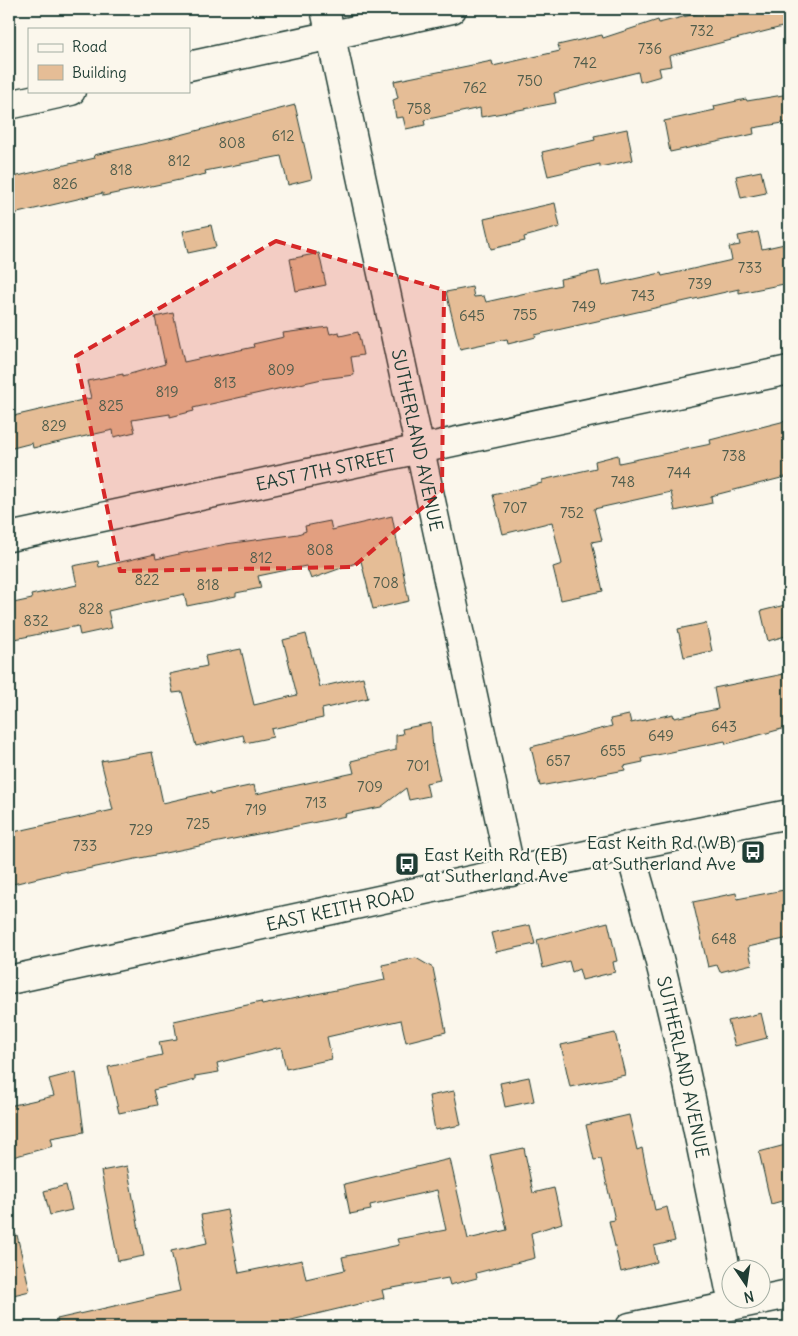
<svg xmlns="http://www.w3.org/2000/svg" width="798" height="1336" font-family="Delius,sans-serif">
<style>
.building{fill:#e5bd96;stroke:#1f3d34}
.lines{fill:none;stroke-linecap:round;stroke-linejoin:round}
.minor-casing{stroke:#1f3d34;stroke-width:31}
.secondary-casing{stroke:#1f3d34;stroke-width:31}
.minor{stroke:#fbf7ec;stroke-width:28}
.secondary{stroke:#fbf7ec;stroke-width:28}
.marked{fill:#d62828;fill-opacity:0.2;stroke:#d62828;stroke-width:4;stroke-dasharray:10 6;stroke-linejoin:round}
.labels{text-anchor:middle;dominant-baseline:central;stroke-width:4;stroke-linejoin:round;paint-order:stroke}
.number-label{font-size:15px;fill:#505d4c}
.street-label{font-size:18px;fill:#1f3d34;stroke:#fbf7ec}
.poi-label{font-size:18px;fill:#1f3d34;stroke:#fbf7ec;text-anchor:end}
</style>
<rect width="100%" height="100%" fill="#fbf7ec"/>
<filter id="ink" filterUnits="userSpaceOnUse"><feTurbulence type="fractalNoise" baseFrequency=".02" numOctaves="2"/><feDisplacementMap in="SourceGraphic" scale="10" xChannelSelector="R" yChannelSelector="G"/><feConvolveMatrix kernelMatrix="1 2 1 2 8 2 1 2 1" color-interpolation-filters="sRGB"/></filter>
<g filter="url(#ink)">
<g class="building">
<path d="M715,9H781L786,26L669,56L671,66L659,68L661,76L640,82L638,72L554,93L556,103L481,117L480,108L424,120L425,125L406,129L403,117L396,118L393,100L398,98L394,81L492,61L493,66L560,51L558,45L602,35L603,38L658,20L659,23Z"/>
<path d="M789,94V122L753,128L754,134L670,152L664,121L715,110L714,106L746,99L747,101Z"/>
<path d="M295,105L312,179L288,185L281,156L205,171L206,174L161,184L103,196V193L9,215V178L95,158L94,155L169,138Z"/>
<path d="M627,129L633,160L600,167V164L548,176L542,152L595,140L594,136Z"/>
<path d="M761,171L766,193L741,198L736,176Z"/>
<path d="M555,203L560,227L524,237L525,241L491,249L484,219Z"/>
<path d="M211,225L216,247L188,253L183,231Z"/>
<path d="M758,232L762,249L789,243V283L739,293V289L535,335L536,337L508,344L507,339L460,349L446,292L472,287L474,297L484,296L486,302L561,285L560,279L599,271L602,286L661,273L662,276L732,260L729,247L740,245L738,236Z"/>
<path d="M319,253L326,285L296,291L290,259Z"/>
<path d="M173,313L184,362L254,347L253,344L284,337L283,333L328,327L330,334L339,332L340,336L358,332L363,355L351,357L354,375L322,379L193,408L194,411L170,417V414L132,420L135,432L114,437L113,430L33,448L32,443L9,449V417L91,398L87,381L123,374V376L165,364L155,317Z"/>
<path d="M789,420V476L711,496L712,503L675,511L671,492L594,509L602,540L592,542L603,591L561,600L553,567L562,564L552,522L503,534L493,495L542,483V480L596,468L595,461L618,455L619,463L711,444L710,440Z"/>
<path d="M392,516L409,601L373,609L361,561L311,579L306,566L258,576L261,588L236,593V596L187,606L184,594L108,611L112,628L80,635L78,626L15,639L9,604L32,599L31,595L77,585L73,566L98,561L99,567L155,554L156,559L226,544L298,534L306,531L305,526L330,521L332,530Z"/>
<path d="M789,604V635L768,641L761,611Z"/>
<path d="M706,623L712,651L684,657L678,629Z"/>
<path d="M306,634L320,687L363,677L368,698L322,709L323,718L271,729L273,737L245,743L243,735L196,746L182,692L173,693L169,674L207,666L205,656L241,649L254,705L297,695L283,640Z"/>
<path d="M789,673V727L726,744L725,741L642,758L643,762L624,766L625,770L540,786L531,747L612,726L610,719L629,715L631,723L673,714L674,718L718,709L714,688Z"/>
<path d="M431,723L433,750L440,780L426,783L429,796L409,800L406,788L381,807L345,814L346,816L67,873V871L13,884L9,867V833L113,810L101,761L152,752L163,803L211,792V794L254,785L256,794L354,773L351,761L396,750V735L403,734L402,729Z"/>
<path d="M789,889V938L748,947L752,964L720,972L717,965L708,967L693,902L736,893L737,899Z"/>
<path d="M608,922L617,961L613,962L615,972L582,980L579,969L572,972L569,961L543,968L537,940Z"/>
<path d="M530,925L535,944L496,952L491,933Z"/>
<path d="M416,958L433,968L446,1032L406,1042L401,1020L327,1037L332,1059L286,1069L281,1047L217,1063L219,1072L195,1076V1080L153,1090L157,1105L119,1113L108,1067L162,1055L159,1042L177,1039L174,1021L261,1002L262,1005L385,980L382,965Z"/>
<path d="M761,1013L767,1038L735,1046L728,1021Z"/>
<path d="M615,1033L625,1075L570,1087L561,1045Z"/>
<path d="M76,1072L84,1132L51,1138L53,1146L9,1158V1106L54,1096L49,1079Z"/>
<path d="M529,1077L534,1101L505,1107L500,1083Z"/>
<path d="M454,1091L461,1125L435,1130L429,1096Z"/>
<path d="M629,1115L637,1150L642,1148L655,1210L667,1207L675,1241L654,1246L657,1262L621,1272L609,1221L615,1220L601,1159L594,1160L586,1125Z"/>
<path d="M789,1144V1199L771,1204L759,1152Z"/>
<path d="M524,1148L533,1193L554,1188L562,1223L531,1233L535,1258L476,1273L477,1278L450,1285L448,1278L382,1290L384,1298L262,1327H58L57,1319L180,1291L171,1251L207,1243L201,1215L227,1210L239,1273L302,1260L306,1279L345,1270L342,1257L399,1245L397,1239L446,1230L437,1190L370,1205L371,1210L350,1214L344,1184L450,1159L468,1239L507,1230L490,1155Z"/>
<path d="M127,1166L144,1256L118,1261L101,1171Z"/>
<path d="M66,1185L72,1210L50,1215L44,1191Z"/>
<path d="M17,1235L30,1291L9,1296V1236Z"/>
</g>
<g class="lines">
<g class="minor-casing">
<g id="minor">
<path id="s1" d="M325,9L511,872"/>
<path d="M189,66L452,9"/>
<path d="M9,105L71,91"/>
<path id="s2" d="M9,537L789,370"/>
<path id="s3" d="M628,846C672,991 700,1141 730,1290"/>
<path d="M630,1327L789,1294"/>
</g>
</g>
<g class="secondary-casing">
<g id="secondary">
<path id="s4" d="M9,980L628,846L789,814"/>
</g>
</g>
<use href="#minor" class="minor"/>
<use href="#secondary" class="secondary"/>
</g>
</g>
<path class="marked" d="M276,241L444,290L442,491L353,567L120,571L76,356Z"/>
<defs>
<g id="bus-square" transform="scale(1.25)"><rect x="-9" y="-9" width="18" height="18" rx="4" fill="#1f3d34" stroke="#fbf7ec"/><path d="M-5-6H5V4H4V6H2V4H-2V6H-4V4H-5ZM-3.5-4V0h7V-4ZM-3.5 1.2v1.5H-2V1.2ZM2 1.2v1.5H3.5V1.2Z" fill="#fff"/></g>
</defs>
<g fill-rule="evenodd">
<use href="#bus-square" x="753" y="852"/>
<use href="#bus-square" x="407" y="864"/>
</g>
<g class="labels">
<g class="number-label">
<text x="702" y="30">732</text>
<text x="650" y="48">736</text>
<text x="585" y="62">742</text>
<text x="530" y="80">750</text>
<text x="475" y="87">762</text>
<text x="419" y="108">758</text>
<text x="283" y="135">612</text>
<text x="232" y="142">808</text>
<text x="179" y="160">812</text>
<text x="121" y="169">818</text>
<text x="65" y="183">826</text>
<text x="750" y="267">733</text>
<text x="700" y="283">739</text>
<text x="643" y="295">743</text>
<text x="584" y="306">749</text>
<text x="525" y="314">755</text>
<text x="472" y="315">645</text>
<text x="281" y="369">809</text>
<text x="225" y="382">813</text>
<text x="167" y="391">819</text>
<text x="111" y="405">825</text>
<text x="54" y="425">829</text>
<text x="734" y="455">738</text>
<text x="679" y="472">744</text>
<text x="623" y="481">748</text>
<text x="515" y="507">707</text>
<text x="572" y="512">752</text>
<text x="320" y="549">808</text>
<text x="261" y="557">812</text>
<text x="147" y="579">822</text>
<text x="386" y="582">708</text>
<text x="208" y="584">818</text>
<text x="91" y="608">828</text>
<text x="36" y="620">832</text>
<text x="724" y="726">643</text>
<text x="661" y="735">649</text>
<text x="613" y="750">655</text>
<text x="558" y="760">657</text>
<text x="418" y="765">701</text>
<text x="370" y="786">709</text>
<text x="316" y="802">713</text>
<text x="256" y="809">719</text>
<text x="198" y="823">725</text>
<text x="141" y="829">729</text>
<text x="85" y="845">733</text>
<text x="724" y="938">648</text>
</g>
<g class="street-label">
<text stroke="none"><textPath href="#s1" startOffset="441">SUTHERLAND AVENUE</textPath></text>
<text stroke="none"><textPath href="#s2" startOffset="324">EAST 7TH STREET</textPath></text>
<text stroke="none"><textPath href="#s4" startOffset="339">EAST KEITH ROAD</textPath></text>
<text stroke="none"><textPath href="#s3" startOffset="228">SUTHERLAND AVENUE</textPath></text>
</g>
<g class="poi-label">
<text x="736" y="842">East Keith Rd (WB)<tspan x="736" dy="21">at Sutherland Ave</tspan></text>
<text x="424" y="854" text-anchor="start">East Keith Rd (EB)<tspan x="424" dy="21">at Sutherland Ave</tspan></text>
</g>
</g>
<rect width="798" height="1336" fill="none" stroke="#fbf7ec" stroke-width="30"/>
<rect x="15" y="15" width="768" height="1306" fill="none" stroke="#1f3d34" stroke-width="2" filter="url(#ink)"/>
<rect x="28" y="28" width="162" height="65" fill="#fbf7ec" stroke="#a3ada2"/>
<rect x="38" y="44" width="25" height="8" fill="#fbf7ec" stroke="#a3ada2"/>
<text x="72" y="52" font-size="15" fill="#1f3d34">Road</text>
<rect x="38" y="65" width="25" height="15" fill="#e5bd96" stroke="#a3ada2"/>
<text x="72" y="78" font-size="15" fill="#1f3d34">Building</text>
<g transform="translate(746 1284) rotate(167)"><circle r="24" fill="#fbf7ec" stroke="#a3ada2"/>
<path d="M0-4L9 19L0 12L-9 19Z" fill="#1f3d34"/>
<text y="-8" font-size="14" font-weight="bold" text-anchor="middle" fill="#1f3d34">N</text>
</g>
</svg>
